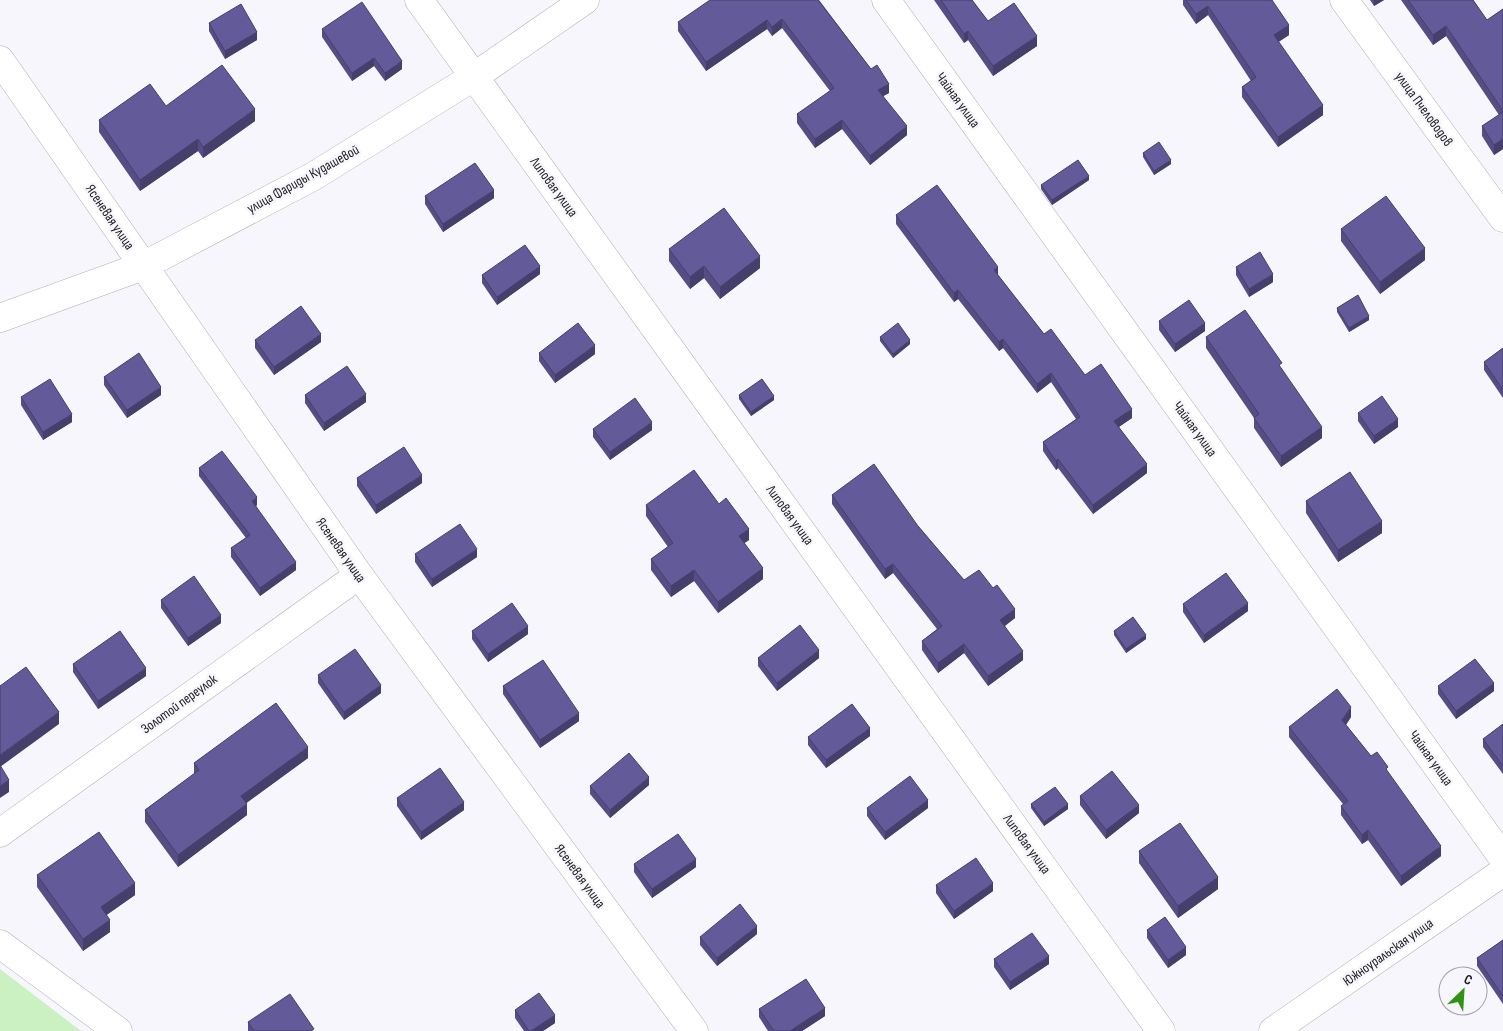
<svg xmlns="http://www.w3.org/2000/svg" width="1503" height="1031" font-family="'Sofia Sans Condensed',sans-serif">
<style>
.green{fill:#cbf1c3}
.lines{fill:none;stroke-linecap:round;stroke-linejoin:round}
.minor-casing{stroke:#aeaeb3;stroke-width:29}
.minor{stroke:#fff;stroke-width:28}
.wall{fill:#554d84}
.shaded-wall{fill:#453f6b}
.building{fill:#635a99;stroke:#453f6b}
.labels{text-anchor:middle;dominant-baseline:central;stroke-width:5;stroke-linejoin:round;paint-order:stroke}
.street-label{font-size:14px;fill:#1a191b;stroke:#f7f6fc}
</style>
<rect width="100%" height="100%" fill="#f7f6fc"/>
<path class="green" d="M0,969L81,1031H0Z"/>
<g class="lines">
<g class="minor-casing">
<g id="minor">
<path d="M419,0L1161,1031"/>
<path d="M886,0L1503,858"/>
<path d="M1344,0L1503,218"/>
<path d="M0,60L359,575L694,1031"/>
<path d="M0,318L143,266L314,176L475,76L585,0"/>
<path d="M0,833L359,575"/>
<path d="M0,944L118,1031"/>
<path d="M1273,1031L1503,872"/>
</g>
</g>
<use href="#minor" class="minor"/>
</g>
<g class="wall">
<path d="M819,0L889,93L883,96L907,135L870,165L842,129L815,148L797,123V114L830,91L782,28L772,36L767,29L706,71L678,31V22Z"/>
<path d="M934,0H972L988,21L1037,46L993,76L968,40L964,43Z"/>
<path d="M1183,0H1272L1289,35L1278,42L1323,115L1278,147L1242,97V87L1251,81L1208,15L1196,24L1183,5Z"/>
<path d="M1370,0H1384L1374,6Z"/>
<path d="M1401,0H1473L1487,20L1503,9V149L1494,155L1482,136V126L1499,115L1446,36L1433,45Z"/>
<path d="M209,23L257,40L225,59L209,31Z"/>
<path d="M322,29L402,69L385,81L374,66L352,81L322,37Z"/>
<path d="M166,106L255,121L203,158L198,151L140,191L99,132V120Z"/>
<path d="M1143,153L1171,164L1154,175L1143,157Z"/>
<path d="M1089,180L1052,205L1041,189V185Z"/>
<path d="M425,196L494,198L443,232L425,204Z"/>
<path d="M896,215L998,275L1044,334L1085,375L1132,418L1119,427L1147,473L1093,514L1058,468L1056,470L1043,451V442L1076,419L1051,382L1037,393L1003,348L999,351L958,299L954,302L896,224Z"/>
<path d="M1341,229L1425,260L1380,294L1341,241Z"/>
<path d="M669,249L760,268L720,299L704,278L690,289L669,261Z"/>
<path d="M1236,267L1273,282L1249,297L1236,275Z"/>
<path d="M540,274L497,305L482,283V275Z"/>
<path d="M1337,308L1369,320L1349,332L1337,312Z"/>
<path d="M1159,321L1205,331L1175,352L1159,330Z"/>
<path d="M880,337L910,344L893,358L880,341Z"/>
<path d="M1206,337L1282,369L1322,438L1281,467L1254,428V418L1206,348Z"/>
<path d="M255,340L321,342L274,375L255,348Z"/>
<path d="M1503,348V398L1484,370V362Z"/>
<path d="M539,353L595,354L555,383L539,361Z"/>
<path d="M104,377L161,395L127,418L104,385Z"/>
<path d="M305,395L366,402L324,431L305,403Z"/>
<path d="M739,395L774,400L751,416L739,399Z"/>
<path d="M21,397L72,422L43,440L21,405Z"/>
<path d="M1358,413L1398,427L1374,444L1358,421Z"/>
<path d="M593,429L652,430L610,460L593,437Z"/>
<path d="M199,468L257,505L256,506L296,570L260,596L231,557V548L246,538L199,476Z"/>
<path d="M357,478L422,483L376,514L357,486Z"/>
<path d="M832,495L918,526L964,580L1015,618L1005,626L1023,660L988,686L964,653L938,673L922,650V641L937,629L893,573L885,579L832,504Z"/>
<path d="M1306,501L1382,533L1338,562L1306,513Z"/>
<path d="M719,504L749,540L744,543L763,579L718,613L694,581L671,597L651,570V559L668,547L646,516V505Z"/>
<path d="M415,554L477,557L432,587L415,562Z"/>
<path d="M161,600L221,623L188,646L161,608Z"/>
<path d="M1183,604L1248,611L1204,643L1183,612Z"/>
<path d="M472,631L528,634L488,662L472,639Z"/>
<path d="M1114,631L1146,639L1126,653L1114,635Z"/>
<path d="M758,658H819L777,691L758,666Z"/>
<path d="M73,664L146,676L98,709L73,672Z"/>
<path d="M318,675L381,693L344,720L318,683Z"/>
<path d="M503,686L579,721L540,748L503,694Z"/>
<path d="M1438,686L1494,691L1456,719L1438,694Z"/>
<path d="M1351,717L1346,725L1371,756L1388,773L1441,856L1401,886L1368,840L1362,844L1341,815V806L1343,804L1289,737V727Z"/>
<path d="M1503,724V774L1483,747V739Z"/>
<path d="M870,736L826,768L808,745V737Z"/>
<path d="M308,758L246,803L247,815L178,867L145,822V810L194,774V763Z"/>
<path d="M649,785L610,818L590,794V786Z"/>
<path d="M1080,796L1139,813L1106,839L1080,805Z"/>
<path d="M397,798L464,810L421,840L397,806Z"/>
<path d="M1031,804L1068,809L1044,826L1031,808Z"/>
<path d="M867,808H928L885,840L867,816Z"/>
<path d="M1139,851L1218,889L1178,918L1139,863Z"/>
<path d="M634,864L696,867L652,898L634,872Z"/>
<path d="M37,875L135,895L106,915L110,932L83,951L37,887Z"/>
<path d="M936,885L993,891L954,919L936,893Z"/>
<path d="M1147,930L1186,955L1168,968L1147,938Z"/>
<path d="M757,934L717,966L700,945V937Z"/>
<path d="M1503,940V1004L1477,966V958Z"/>
<path d="M994,959L1049,964L1010,990L994,967Z"/>
<path d="M759,1009L825,1016L802,1031H768L759,1017Z"/>
<path d="M515,1010L555,1023L543,1031H524L515,1018Z"/>
<path d="M248,1022L314,1031H248Z"/>
</g>
<g class="shaded-wall">
<path d="M1374,0H1384L1374,6Z"/>
<path d="M1208,6V15L1196,24V14Z"/>
<path d="M782,19V28L772,36V27Z"/>
<path d="M767,20V29L706,71V62Z"/>
<path d="M1289,25V35L1274,45V35Z"/>
<path d="M1446,26V36L1433,45V35Z"/>
<path d="M968,31V40L964,43V34Z"/>
<path d="M257,32V40L225,59V51Z"/>
<path d="M1037,36V46L993,76V66Z"/>
<path d="M374,58V66L352,81V73Z"/>
<path d="M402,61V69L385,81V73Z"/>
<path d="M889,84V93L878,99V90Z"/>
<path d="M1323,105V115L1278,147V137Z"/>
<path d="M255,109V121L203,158V147Z"/>
<path d="M842,120V129L815,148V139Z"/>
<path d="M907,126V135L870,165V156Z"/>
<path d="M198,139V151L140,191V180Z"/>
<path d="M1503,139V149L1494,155V145Z"/>
<path d="M1171,160V164L1154,175V171Z"/>
<path d="M1089,176V180L1052,205V200Z"/>
<path d="M494,190V198L443,232V224Z"/>
<path d="M1425,248V260L1380,294V282Z"/>
<path d="M760,256V268L720,299V287Z"/>
<path d="M540,266V274L497,305V297Z"/>
<path d="M704,266V278L690,289V277Z"/>
<path d="M998,267V276L994,270Z"/>
<path d="M1273,274V282L1249,297V289Z"/>
<path d="M958,290V299L954,302V293Z"/>
<path d="M1369,316V320L1349,332V328Z"/>
<path d="M1205,323V331L1175,352V344Z"/>
<path d="M321,334V342L274,375V367Z"/>
<path d="M1003,339V348L999,351V342Z"/>
<path d="M910,340V344L893,358V354Z"/>
<path d="M595,345V354L555,383V375Z"/>
<path d="M1051,373V382L1037,393V384Z"/>
<path d="M161,387V395L127,418V410Z"/>
<path d="M366,394V402L324,431V423Z"/>
<path d="M774,396V400L751,416V412Z"/>
<path d="M1132,409V418L1114,430V421Z"/>
<path d="M72,414V422L43,440V432Z"/>
<path d="M1398,419V427L1374,444V436Z"/>
<path d="M652,422V430L610,460V452Z"/>
<path d="M1322,427V438L1281,467V456Z"/>
<path d="M1058,459V468L1056,470V461Z"/>
<path d="M1147,464V473L1093,514V505Z"/>
<path d="M422,475V483L376,514V505Z"/>
<path d="M257,497V505L252,509V501Z"/>
<path d="M1382,521V533L1338,562V550Z"/>
<path d="M749,529V540L739,547V536Z"/>
<path d="M477,549V557L432,587V579Z"/>
<path d="M296,562V570L260,596V588Z"/>
<path d="M893,564V573L885,579V569Z"/>
<path d="M763,568V579L718,613V602Z"/>
<path d="M694,570V581L671,597V586Z"/>
<path d="M1248,603V611L1204,643V635Z"/>
<path d="M1015,609V618L1000,629V620Z"/>
<path d="M221,615V623L188,646V638Z"/>
<path d="M528,626V634L488,662V654Z"/>
<path d="M1146,635V639L1126,653V649Z"/>
<path d="M964,644V653L938,673V663Z"/>
<path d="M819,650V658L777,691V683Z"/>
<path d="M1023,651V660L988,686V676Z"/>
<path d="M146,668V676L98,709V701Z"/>
<path d="M1494,683V691L1456,719V711Z"/>
<path d="M381,685V693L344,720V712Z"/>
<path d="M1351,707V717L1342,730V720Z"/>
<path d="M59,712V724L0,767V755Z"/>
<path d="M579,713V721L540,748V740Z"/>
<path d="M870,728V736L826,768V760Z"/>
<path d="M308,747V758L241,807V796Z"/>
<path d="M649,777V785L610,818V810Z"/>
<path d="M9,780V792L0,798V786Z"/>
<path d="M928,800V808L885,840V832Z"/>
<path d="M464,802V810L421,840V832Z"/>
<path d="M247,804V815L178,867V855Z"/>
<path d="M1068,804V809L1044,826V822Z"/>
<path d="M1139,805V813L1106,839V830Z"/>
<path d="M1368,830V840L1362,844V835Z"/>
<path d="M1441,846V856L1401,886V876Z"/>
<path d="M696,859V867L652,898V889Z"/>
<path d="M1218,877V889L1178,918V906Z"/>
<path d="M135,883V895L101,919V907Z"/>
<path d="M993,883V891L954,919V911Z"/>
<path d="M110,920V932L83,951V939Z"/>
<path d="M757,926V934L717,966V958Z"/>
<path d="M1186,947V955L1168,968V960Z"/>
<path d="M1049,956V964L1010,990V982Z"/>
<path d="M825,1008V1016L802,1031H790Z"/>
<path d="M555,1015V1023L543,1031H531Z"/>
</g>
<g class="building">
<path d="M710,0H818L871,69L877,65L889,84L878,90L907,126L870,156L842,120L815,139L797,114L834,88L782,19L772,27L767,20L706,62L678,22Z"/>
<path d="M941,0H972L988,21L1014,3L1037,36L993,66L968,31L964,34Z"/>
<path d="M1186,0H1272L1289,25L1274,35L1323,105L1278,137L1242,87L1256,77L1208,6L1196,14Z"/>
<path d="M1408,0H1473L1487,20L1503,9V111L1446,26L1433,35Z"/>
<path d="M362,2L402,61L385,73L374,58L352,73L322,29Z"/>
<path d="M241,4L257,32L225,51L209,23Z"/>
<path d="M222,65L255,109L203,147L198,139L140,180L99,120L150,84L166,106Z"/>
<path d="M1503,112V139L1494,145L1482,126Z"/>
<path d="M1159,142L1171,160L1154,171L1143,153Z"/>
<path d="M1078,160L1089,176L1052,200L1041,185Z"/>
<path d="M475,163L494,190L443,224L425,196Z"/>
<path d="M937,185L998,267L994,270L1044,334L1051,329L1085,375L1101,364L1132,409L1114,421L1147,464L1093,505L1058,459L1056,461L1043,442L1080,417L1051,373L1037,384L1003,339L999,342L958,290L954,293L896,215Z"/>
<path d="M1386,196L1425,248L1380,282L1341,229Z"/>
<path d="M724,208L760,256L720,287L704,266L690,277L669,249Z"/>
<path d="M525,245L540,266L497,297L482,275Z"/>
<path d="M1260,252L1273,274L1249,289L1236,267Z"/>
<path d="M1358,295L1369,316L1349,328L1337,308Z"/>
<path d="M1189,300L1205,323L1175,344L1159,321Z"/>
<path d="M301,306L321,334L274,367L255,340Z"/>
<path d="M1245,310L1282,363L1279,365L1322,427L1281,456L1254,418L1259,414L1206,337Z"/>
<path d="M578,323L595,345L555,375L539,353Z"/>
<path d="M898,323L910,340L893,354L880,337Z"/>
<path d="M1503,348V390L1484,362Z"/>
<path d="M139,353L161,387L127,410L104,377Z"/>
<path d="M347,366L366,394L324,423L305,395Z"/>
<path d="M50,379L72,414L43,432L21,397Z"/>
<path d="M762,379L774,396L751,412L739,395Z"/>
<path d="M1382,396L1398,419L1374,436L1358,413Z"/>
<path d="M635,398L652,422L610,452L593,429Z"/>
<path d="M404,447L422,475L376,505L357,478Z"/>
<path d="M222,451L257,497L252,501L296,562L260,588L231,548L250,535L199,468Z"/>
<path d="M874,464L918,526L964,580L979,570L993,588L997,585L1015,609L1000,620L1023,651L988,676L964,644L938,663L922,641L942,626L893,564L885,569L832,495Z"/>
<path d="M694,470L719,504L726,498L749,529L739,536L763,568L718,602L694,570L671,586L651,559L673,543L646,505Z"/>
<path d="M1350,472L1382,521L1338,550L1306,501Z"/>
<path d="M460,524L477,549L432,579L415,554Z"/>
<path d="M1226,573L1248,603L1204,635L1183,604Z"/>
<path d="M194,576L221,615L188,638L161,600Z"/>
<path d="M512,603L528,626L488,654L472,631Z"/>
<path d="M1133,617L1146,635L1126,649L1114,631Z"/>
<path d="M800,625L819,650L777,683L758,658Z"/>
<path d="M120,631L146,668L98,701L73,664Z"/>
<path d="M355,649L381,685L344,712L318,675Z"/>
<path d="M1475,659L1494,683L1456,711L1438,686Z"/>
<path d="M543,660L579,713L540,740L503,686Z"/>
<path d="M26,667L59,712L0,755V686Z"/>
<path d="M1337,689L1351,707L1342,720L1371,756L1377,752L1388,767L1386,769L1441,846L1401,876L1368,830L1362,835L1341,806L1348,801L1289,727Z"/>
<path d="M276,703L308,747L241,796L247,804L178,855L145,810L199,770L194,763Z"/>
<path d="M852,704L870,728L826,760L808,737Z"/>
<path d="M1503,724V766L1483,739Z"/>
<path d="M629,753L649,777L610,810L590,786Z"/>
<path d="M0,765L9,780L0,786Z"/>
<path d="M440,768L464,802L421,832L397,798Z"/>
<path d="M1112,771L1139,805L1106,830L1080,796Z"/>
<path d="M910,776L928,800L885,832L867,808Z"/>
<path d="M1055,787L1068,804L1044,822L1031,804Z"/>
<path d="M1180,823L1218,877L1178,906L1139,851Z"/>
<path d="M99,832L135,883L101,907L110,920L83,939L37,875Z"/>
<path d="M678,834L696,859L652,889L634,864Z"/>
<path d="M976,858L993,883L954,911L936,885Z"/>
<path d="M740,904L757,926L717,958L700,937Z"/>
<path d="M1165,917L1186,947L1168,960L1147,930Z"/>
<path d="M1032,933L1049,956L1010,982L994,959Z"/>
<path d="M1503,940V996L1477,958Z"/>
<path d="M806,979L825,1008L790,1031H774L759,1009Z"/>
<path d="M539,993L555,1015L531,1031H529L515,1010Z"/>
<path d="M290,994L314,1029L311,1031H254L248,1022Z"/>
</g>
<g class="labels">
<g class="street-label">
<text transform="translate(958 100) rotate(54)">Чайная улица</text>
<text transform="translate(1424 109) rotate(54)">улица Пчеловодов</text>
<text transform="translate(303 179) rotate(-29)">улица Фариды Кудашевой</text>
<text transform="translate(554 187) rotate(54)">Липовая улица</text>
<text transform="translate(110 217) rotate(56)">Ясеневая улица</text>
<text transform="translate(1195 429) rotate(54)">Чайная улица</text>
<text transform="translate(790 515) rotate(54)">Липовая улица</text>
<text transform="translate(341 550) rotate(55)">Ясеневая улица</text>
<text transform="translate(179 704) rotate(-36)">Золотой переулок</text>
<text transform="translate(1431 758) rotate(54)">Чайная улица</text>
<text transform="translate(1027 844) rotate(54)">Липовая улица</text>
<text transform="translate(580 876) rotate(54)">Ясеневая улица</text>
<text transform="translate(1388 952) rotate(-35)">Южноуральская улица</text>
</g>
</g>
<g transform="translate(1463 991) rotate(25)"><circle r="24" fill="#f7f6fc" stroke="#9f9ea2"/>
<path d="M0-4L9 19L0 12L-9 19Z" fill="#319313"/>
<text y="-8" font-size="14" font-weight="bold" text-anchor="middle" fill="#1a191b">С</text>
</g>
</svg>
